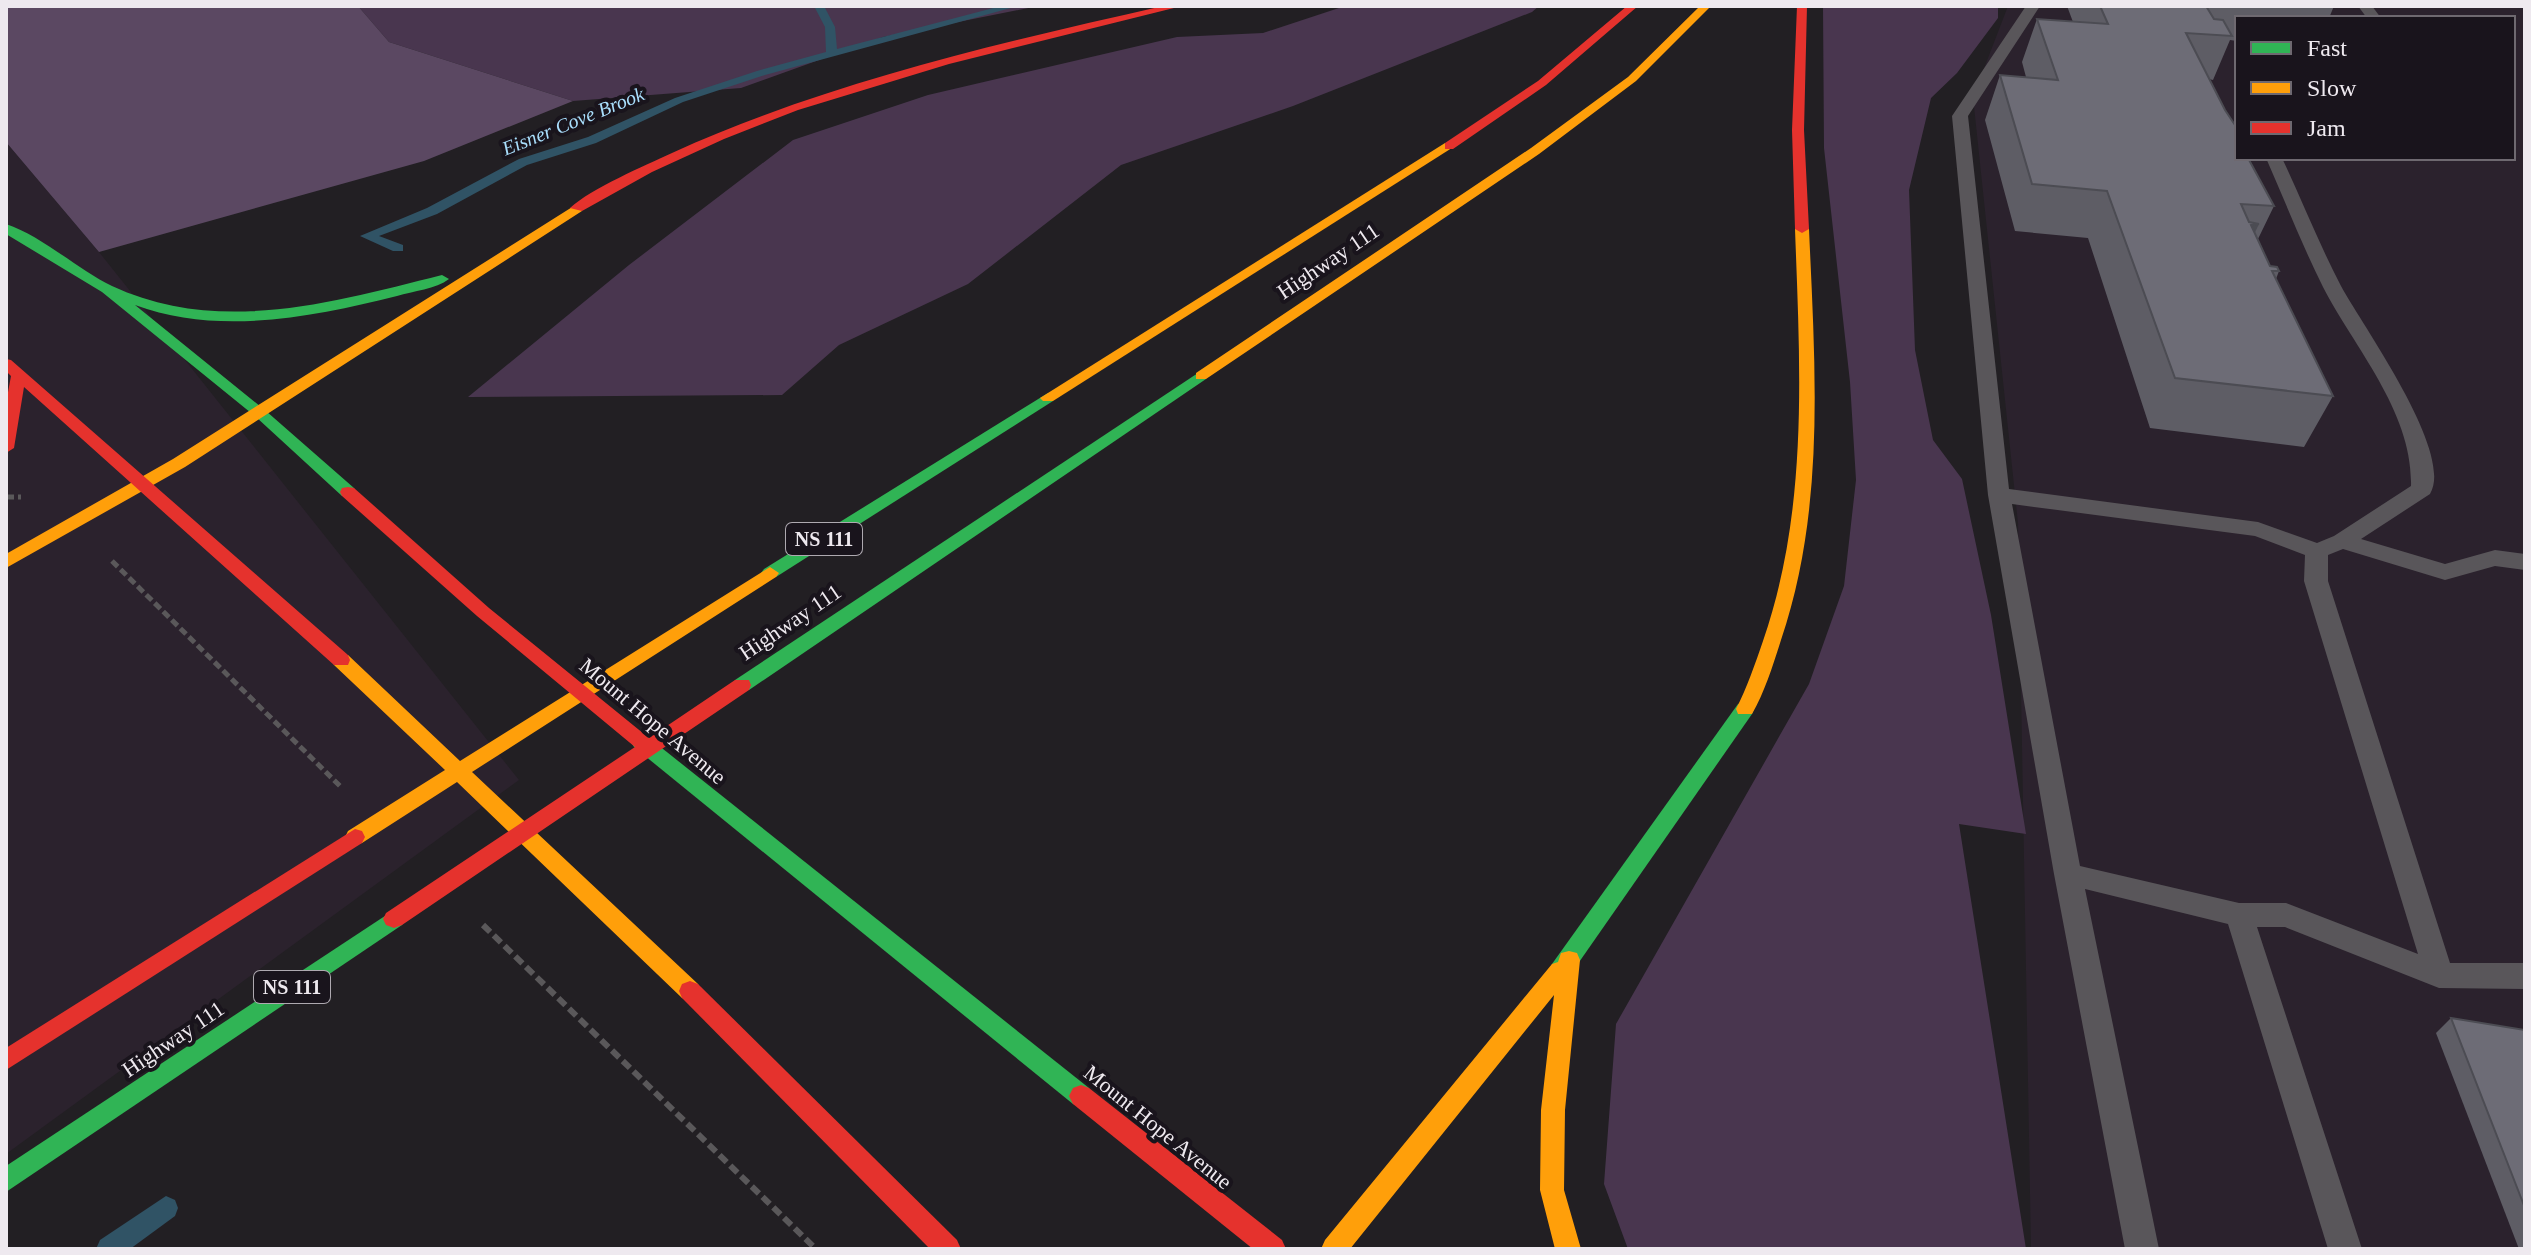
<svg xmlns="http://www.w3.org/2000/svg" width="2531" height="1255" font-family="Georgia,serif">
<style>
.built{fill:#2b222d;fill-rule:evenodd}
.green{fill:#49364f}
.forest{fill:#5b4862}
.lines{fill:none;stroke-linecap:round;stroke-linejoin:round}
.stream{fill:#305365;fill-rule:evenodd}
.path-far1{stroke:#5a585a;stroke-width:5;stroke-dasharray:8 4;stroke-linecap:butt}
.path{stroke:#5a585a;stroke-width:6;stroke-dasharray:10 5;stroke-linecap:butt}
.lane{fill:#59565a;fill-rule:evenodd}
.fast{fill:#30b455;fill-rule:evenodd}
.slow{fill:#ff9f0a;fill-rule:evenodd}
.jam{fill:#e5322d;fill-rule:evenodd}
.wall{fill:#5e5d65}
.shaded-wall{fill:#4c4c53}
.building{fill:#6d6c76;stroke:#4c4c53;stroke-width:2}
.labels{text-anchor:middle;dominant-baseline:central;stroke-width:8;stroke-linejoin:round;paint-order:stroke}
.far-water-label{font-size:20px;font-style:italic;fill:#a9defc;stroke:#19141c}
.shield{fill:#19141c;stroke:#aea9b0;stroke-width:2}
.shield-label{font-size:20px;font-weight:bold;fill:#eee9ef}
.street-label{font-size:22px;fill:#eee9ef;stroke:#19141c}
</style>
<rect width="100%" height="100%" fill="#221f23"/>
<g class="built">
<path d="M2008,6H2525V1249H2031L2018,523L1973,97ZM2237,18H2513V158H2237Z"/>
<path d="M6,142L99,252L519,780L6,1154Z"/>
</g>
<g class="green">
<path d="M358,6H1038L883,37L741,88L573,101L389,42Z"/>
<path d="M1345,6H1539L1532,12L1293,106L1121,165L968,284L839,345L782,395L468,397L629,265L793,140L928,95L1177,37L1263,33Z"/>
<path d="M1823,6H1998V18L1957,73L1931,98L1909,190L1915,350L1933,440L1962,479L1991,615L2026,834L1959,824L2026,1249H1628L1604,1184L1616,1024L1809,684L1844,586L1856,480L1850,382L1824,148Z"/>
</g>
<path class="forest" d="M6,6H358L389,42L573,101L424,161L99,252L6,142Z"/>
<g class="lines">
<g class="stream">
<path d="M814,6H824L835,27L837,49L1001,6H1018L765,75L683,102L596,143L527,165L437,214L379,236L403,245V251H393L360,236L427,208L519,159L588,137L675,98L757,71L826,52L825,27Z"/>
<path d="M166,1196L175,1200L178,1208L175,1216L130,1249H96L100,1240Z"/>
</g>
<g class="path-far1">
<path d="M6,497H21"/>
<path d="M112,561L341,787"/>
</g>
<path class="path" d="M483,925L816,1249"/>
<g class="lane">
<path d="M2026,6H2040L1968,116L2009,489L2258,522L2317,543L2334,536L2411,486C2413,412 2355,349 2323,287C2302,245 2285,201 2266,158H2282C2302,200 2319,244 2341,286C2362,325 2455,453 2430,494L2361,539L2445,564L2495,550L2525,554V570L2495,566L2445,580L2343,549L2328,555V581L2450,963H2525V989L2439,988L2285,927H2257L2362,1249H2328L2228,924L2085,889L2159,1249H2125L2054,874L1988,495L1952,116ZM2012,504L2255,536L2305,555L2304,581L2418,954L2286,903H2239L2080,866Z"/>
<path d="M2358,6H2372L2381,18H2367Z"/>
</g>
<g class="fast">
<path d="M6,224C42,236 77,269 112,286C219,336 334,302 442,275L449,279C436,289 413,291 397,296C313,317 218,336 135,305L266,411L354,488L356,492L354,496H342L256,417L102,292L6,234Z"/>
<path d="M1201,371L1206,373V379L749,690H735L733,685L735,680Z"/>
<path d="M1048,393L1053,395V401L776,577H764L761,573L764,569Z"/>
<path d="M1745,702L1752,704L1754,709L1752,714L1568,978L1560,980L1552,978L1549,971L1552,964L1738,704Z"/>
<path d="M641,735L648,737L1089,1088L1093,1096L1089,1104L1081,1107L1073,1104L634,747L631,742L634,737Z"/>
<path d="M394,910L402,913L405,919L402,925L6,1192V1166Z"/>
</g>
<g class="slow">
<path d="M1700,6H1711L1636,81L1539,154L1206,379H1196V373L1531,148L1628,77Z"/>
<path d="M1445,143L1455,146L1053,401H1043L1040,398Z"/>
<path d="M577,204L582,205V211L185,467L6,568V554L173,459Z"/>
<path d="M1802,225L1809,229C1815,367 1826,507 1781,640C1773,665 1765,691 1752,714H1738L1736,709C1747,688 1755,664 1763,641C1809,508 1800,368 1795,229Z"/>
<path d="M770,567L779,573L776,577L472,772L698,984L701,991L698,998L690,1001L682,998L457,782L362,843L355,845L348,843L345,837L348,831L445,770L334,665L332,660L334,655H348L460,761Z"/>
<path d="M1569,951L1577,953L1580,960L1565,1110L1564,1190L1581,1249H1555L1540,1190L1541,1110L1554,995L1350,1249H1321L1325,1240L1552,964L1558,962L1561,953Z"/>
</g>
<g class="jam">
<path d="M1163,6H1182L949,64L798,110L724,139L652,172L582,211L570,208C592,188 644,166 672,153C829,82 996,44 1163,6Z"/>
<path d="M1627,6H1638L1546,85L1453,149H1445V143L1538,81Z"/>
<path d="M1797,6H1807L1804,130L1809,229L1802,233L1795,229L1792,130Z"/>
<path d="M6,359L11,360L348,655L350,660L348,665H334L24,387L14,448L6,453V403L11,376L6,371Z"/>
<path d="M348,487L354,488L489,608L649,738L735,680H749L751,685L749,690L402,925L394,928L386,925L383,919L386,913L635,747L477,616L342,496L340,492L342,488Z"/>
<path d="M355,829L362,831L365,837L362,843L6,1070V1048Z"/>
<path d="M690,981L698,984L957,1240L961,1249H930L682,998L679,991L682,984Z"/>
<path d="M1081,1085L1089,1088L1282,1240L1286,1249H1253L1073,1104L1069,1096L1073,1088Z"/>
</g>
</g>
<g class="wall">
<path d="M2067,6H2334L2329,18H2290L2264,16L2263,18H2237V41L2230,40L2213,80L2209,79L2237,158L2274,206L2258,239L2270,266L2279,271L2276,279L2333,396L2304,447L2150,428L2088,238L2015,231L1985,120L2000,75L2026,77L2022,62L2037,19L2073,22Z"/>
<path d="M2451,1018L2525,1030V1249H2519L2436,1033Z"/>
</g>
<path class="shaded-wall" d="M2259,224L2236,272L2251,225Z"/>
<g class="building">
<path d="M2100,6H2206L2214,19L2223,20L2232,36L2186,33L2225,110L2237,128V158H2248L2274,206L2241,204L2249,222L2259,224L2251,225L2270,266L2277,267L2279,271H2272L2333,396L2175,378L2107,191L2032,184L2000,75L2058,80L2037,19L2108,24Z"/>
<path d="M2451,1018L2525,1030V1208Z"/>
</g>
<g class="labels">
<g class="far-water-label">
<text transform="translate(573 121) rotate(-22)">Eisner Cove Brook</text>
</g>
<g class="shield">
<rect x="786" y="523" width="76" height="32" rx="6"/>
<rect x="254" y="971" width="76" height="32" rx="6"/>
</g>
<g class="shield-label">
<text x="824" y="539">NS 111</text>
<text x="292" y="987">NS 111</text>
</g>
<g class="street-label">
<text transform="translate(1328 261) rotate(-34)">Highway 111</text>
<text transform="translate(790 622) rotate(-34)">Highway 111</text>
<text transform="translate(653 721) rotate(40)">Mount Hope Avenue</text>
<text transform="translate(173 1039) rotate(-34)">Highway 111</text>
<text transform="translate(1158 1127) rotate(39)">Mount Hope Avenue</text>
</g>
</g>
<rect width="2531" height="1255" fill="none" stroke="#eee9ef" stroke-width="16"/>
<rect x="2235" y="16" width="280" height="144" fill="#19141c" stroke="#6e6970" stroke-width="2"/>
<rect x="2251" y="42" width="40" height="12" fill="#30b455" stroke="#6e6970" stroke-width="2"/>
<text x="2307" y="56" font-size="24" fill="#eee9ef">Fast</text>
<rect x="2251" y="82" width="40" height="12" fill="#ff9f0a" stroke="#6e6970" stroke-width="2"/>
<text x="2307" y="96" font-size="24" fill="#eee9ef">Slow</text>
<rect x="2251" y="122" width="40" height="12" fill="#e5322d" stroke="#6e6970" stroke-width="2"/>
<text x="2307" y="136" font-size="24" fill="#eee9ef">Jam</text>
</svg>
